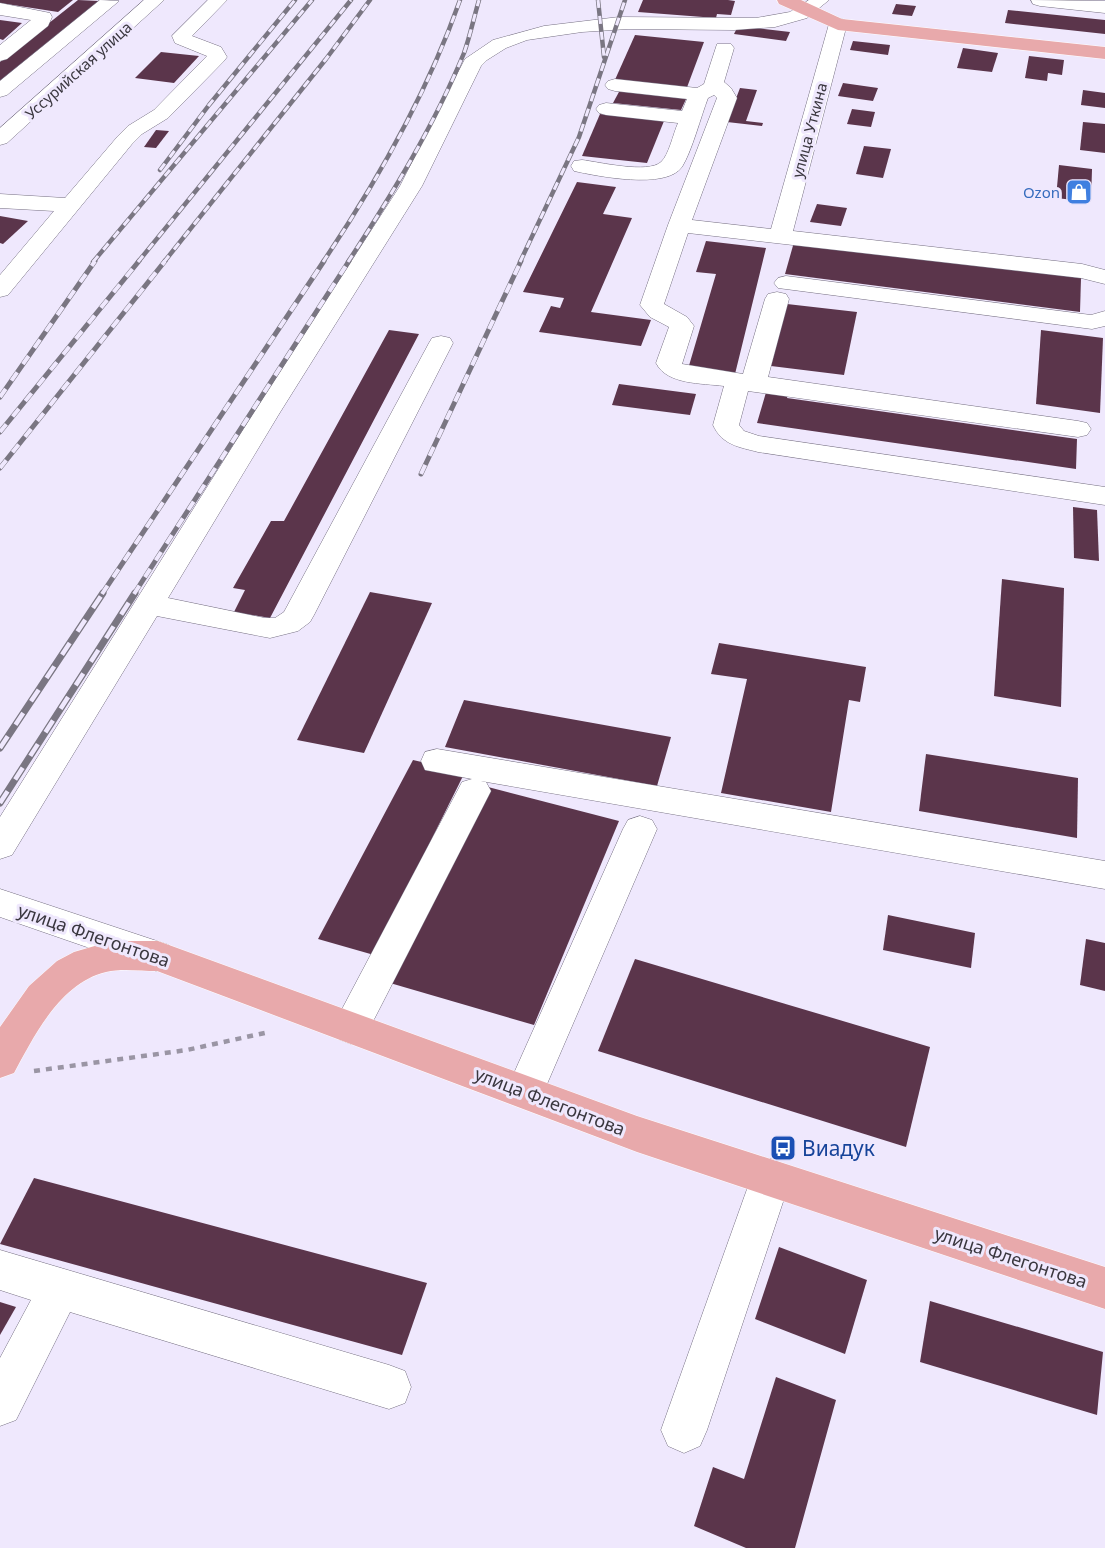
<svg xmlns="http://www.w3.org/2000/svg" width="1105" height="1548" font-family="'Noto Sans',sans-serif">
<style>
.building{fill:#5b354b}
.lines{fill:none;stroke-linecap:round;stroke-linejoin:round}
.minor-casing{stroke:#767082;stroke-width:1}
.major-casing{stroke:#fff;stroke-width:1}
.path{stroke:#9a95a4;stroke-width:4.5;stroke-dasharray:6 6;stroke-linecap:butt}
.minor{fill:#fff;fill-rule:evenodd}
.major{fill:#e8a9ab;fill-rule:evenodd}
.rail-far2-casing{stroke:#7a7682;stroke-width:4.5}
.rail-far1-casing{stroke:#7a7682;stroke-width:5}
.rail-casing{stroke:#7a7682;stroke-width:7}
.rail-far2{stroke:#efe8fd;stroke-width:3;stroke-dasharray:8;stroke-linecap:butt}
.rail-far1{stroke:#efe8fd;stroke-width:4;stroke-dasharray:10;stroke-linecap:butt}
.rail{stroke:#efe8fd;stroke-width:4.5;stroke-dasharray:14;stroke-linecap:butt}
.labels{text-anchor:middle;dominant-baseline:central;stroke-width:6;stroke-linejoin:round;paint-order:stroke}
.far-street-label{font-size:15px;fill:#3a373f;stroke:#efe8fd}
.far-shop-label{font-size:15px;fill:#366cbe;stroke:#efe8fd;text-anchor:end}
.street-label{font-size:18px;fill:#3a373f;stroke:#efe8fd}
.near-transit-label{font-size:21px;fill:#164399;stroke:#efe8fd;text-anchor:start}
</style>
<rect width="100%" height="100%" fill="#efe8fd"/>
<g class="building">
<path d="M0,0H73L58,12L0,3Z"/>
<path d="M78,0L99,1L0,81V62Z"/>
<path d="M643,0H728L735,1L731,15L717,14L716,18L638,12Z"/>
<path d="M896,4L916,6L912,16L892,14Z"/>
<path d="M1008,10L1105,20V34L1005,23Z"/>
<path d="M0,20L22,23L3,40L0,39Z"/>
<path d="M738,26L790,32L786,41L734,34Z"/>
<path d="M635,35L704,42L686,90L614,82Z"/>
<path d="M853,41L890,45L888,55L850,50Z"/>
<path d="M963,48L998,53L992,72L957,68Z"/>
<path d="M161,52L199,56L174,83L135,78Z"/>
<path d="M1029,56L1064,60L1062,75L1048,73L1047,81L1025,78Z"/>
<path d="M843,83L878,88L873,101L838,96Z"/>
<path d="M740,88L757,90L746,121L763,123L762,126L727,122Z"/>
<path d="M620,90L687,97L681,110L613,103Z"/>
<path d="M1083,90L1105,93V108L1081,105Z"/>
<path d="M852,109L875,112L871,127L847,124Z"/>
<path d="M600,114L664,121L647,163L582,156Z"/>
<path d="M1083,122L1105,124V153L1080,150Z"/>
<path d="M156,130L169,131L156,148L144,147Z"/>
<path d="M864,146L891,149L883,178L856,174Z"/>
<path d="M1059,165L1092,169L1091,202L1056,198Z"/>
<path d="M577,182L616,187L603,214L632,218L591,312L651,320L641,346L539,332L551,306L560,308L564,298L523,292Z"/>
<path d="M817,204L847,208L841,226L810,222Z"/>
<path d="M0,216L28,221L3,244L0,243Z"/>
<path d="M706,241L766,248L735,374L688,369L716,274L696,272Z"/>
<path d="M794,242L1081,278L1080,312L785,274Z"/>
<path d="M787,304L857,312L844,375L771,366Z"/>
<path d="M389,330L419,334L270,618L234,612L245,590L233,588L271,521H284Z"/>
<path d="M1041,330L1103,338L1100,413L1036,404Z"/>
<path d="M619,384L696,394L690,415L612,405Z"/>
<path d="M767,389L789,392L787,398L1077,439L1076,469L757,423Z"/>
<path d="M1073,507L1097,510L1099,561L1074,558Z"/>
<path d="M1002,579L1064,588L1061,707L994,696Z"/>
<path d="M370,592L432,603L364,753L297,740Z"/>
<path d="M719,643L866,667L860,702L849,700L831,812L721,793L747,679L711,674Z"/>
<path d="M464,700L671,737L657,786L445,747Z"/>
<path d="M926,754L1078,778L1077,838L919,811Z"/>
<path d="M413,760L465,772L374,955L318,939Z"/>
<path d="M488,787L619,821L534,1025L390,983Z"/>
<path d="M888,915L975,933L971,968L883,950Z"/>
<path d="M1086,939L1105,943V991L1080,985Z"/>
<path d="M635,959L930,1047L906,1147L598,1051Z"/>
<path d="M34,1178L427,1283L402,1355L0,1244Z"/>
<path d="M779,1247L867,1280L845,1354L755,1319Z"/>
<path d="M930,1301L1103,1352L1097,1415L920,1362Z"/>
<path d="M0,1302L16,1307L0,1335Z"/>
<path d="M776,1377L836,1400L795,1548H746L694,1526L713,1467L744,1479Z"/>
</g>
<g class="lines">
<g class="minor-casing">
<g id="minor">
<path d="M100,0L119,1L7,95L0,97V81Z"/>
<path d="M144,0H164L7,143L0,145V128Z"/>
<path d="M208,0H227L192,36L221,47L227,57L224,61L168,118L142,134L132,144L8,295L0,297V275L54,211L0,208V194L65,198L118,136L128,126L154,110L207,56L175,43L172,36Z"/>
<path d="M809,0H829L807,18L775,27L734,30L628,29L582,32L527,40L506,48L487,60L481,66L422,186L279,414L168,598L265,618H275L284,612L429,343L432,338L441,336L450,338L453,343L314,615L310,622L298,631L270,638L157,616L12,855L0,859V817L253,414L400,186L465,59L493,40L544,26L619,17L756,18L790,12Z"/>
<path d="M1031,0L1105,1V13L1040,6L1033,4Z"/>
<path d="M0,3L50,13L52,17L48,26L7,59L0,61V45L31,20L0,15Z"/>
<path d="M838,18L845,20L847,24L793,231L1082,264L1105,270V284L1081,278L688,233L664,304L687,317L694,326L682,364L743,374L765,299L768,294L777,292L786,294L789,299L768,377L1078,421L1087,423L1091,429L1087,435L1078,437L748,391L739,425L744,431L759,436L1105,487V505L758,452C739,447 722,445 713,425L724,386C702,383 667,385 656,363L669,327L650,317L640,305L668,225L717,98L714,95L708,98C701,116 692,151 682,167C666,190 597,176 574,171L571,166L574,161L582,160C599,162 648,174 661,162C669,155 673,134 678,123L606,115L599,113L596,109L599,105L606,103L682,111L687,99L615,91L608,89L605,85L608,81L615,79L697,88L704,84L717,44H731L734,48L724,82L731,88L737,98L692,220L771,229L829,24L831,20Z"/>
<path d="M786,276L1091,315L1105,311V326L1092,329L778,288L774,283L778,278Z"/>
<path d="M437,749L1105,861V889L481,781L486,782L491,791L364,1039L351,1044L338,1039L332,1028L462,782L472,779L425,770L421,761L425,752Z"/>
<path d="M640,816L652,820L657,829L544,1091L539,1103L525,1108L511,1103L506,1091L623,829L628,820Z"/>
<path d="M0,889L169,945L174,956L169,967L156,971L0,917Z"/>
<path d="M771,1159L785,1165L791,1178L707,1430L700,1446L684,1453L668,1446L661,1430L751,1178L757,1165Z"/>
<path d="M0,1250L389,1365L405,1371L411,1387L405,1403L389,1409L70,1312L16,1420L0,1426V1358L31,1300L0,1290Z"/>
</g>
</g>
<g class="major-casing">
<g id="major">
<path d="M777,0H801L842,19L1105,47V59L838,30L779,4Z"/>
<path d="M112,941H158L637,1116L1105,1267V1309L637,1152L157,971C140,971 122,968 106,972C60,983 34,1036 14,1073L0,1078V1027L29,986L57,961L74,952Z"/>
</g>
</g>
<path class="path" d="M34,1071L187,1050L269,1032"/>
<use href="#minor" class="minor"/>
<use href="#major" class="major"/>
<g class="rail-far2-casing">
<g id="rail-far2">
<path d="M598,0L604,57"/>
<path d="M160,170L209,105L295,0"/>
<path d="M93,262L312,0"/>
<path d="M138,262L351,0"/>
<path d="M164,262L326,59L370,0"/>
<path d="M323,262C378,180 427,94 460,0"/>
<path d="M348,262C391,196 434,126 464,53C470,36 474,17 479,0"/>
<path d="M520,262L579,137L625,0"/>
</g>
</g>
<g class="rail-far1-casing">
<g id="rail-far1">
<path d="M0,397L95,261"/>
<path d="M0,432L139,261"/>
<path d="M0,468L165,261"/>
<path d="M421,474L521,261"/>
<path d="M102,594L324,261"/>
<path d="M134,594L349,261"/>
</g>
</g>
<g class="rail-casing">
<g id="rail">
<path d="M0,748L103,593"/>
<path d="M0,803L135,593"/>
</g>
</g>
<use href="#rail-far2" class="rail-far2"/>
<use href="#rail-far1" class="rail-far1"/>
<use href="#rail" class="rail"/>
</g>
<defs>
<g id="shop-square" transform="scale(1.35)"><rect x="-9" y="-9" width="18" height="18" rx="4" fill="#3f7fe0" stroke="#efe8fd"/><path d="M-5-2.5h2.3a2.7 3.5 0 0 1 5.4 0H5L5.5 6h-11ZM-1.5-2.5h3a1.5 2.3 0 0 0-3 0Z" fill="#fff"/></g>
<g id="bus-square" transform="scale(1.35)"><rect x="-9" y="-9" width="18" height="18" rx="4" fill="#1a4fb4" stroke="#efe8fd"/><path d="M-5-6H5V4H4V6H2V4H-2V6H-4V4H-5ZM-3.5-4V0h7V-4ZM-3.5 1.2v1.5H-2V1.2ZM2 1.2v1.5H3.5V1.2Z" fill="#fff"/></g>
</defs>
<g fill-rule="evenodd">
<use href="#shop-square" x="1079" y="192"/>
<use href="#bus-square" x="783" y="1148"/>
</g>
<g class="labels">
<g class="far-street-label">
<text transform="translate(78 70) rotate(-42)">Уссурийская улица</text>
<text transform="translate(809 130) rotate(-75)">улица Уткина</text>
</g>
<g class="far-shop-label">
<text x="1060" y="192">Ozon</text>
</g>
<g class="street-label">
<text transform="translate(94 935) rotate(19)">улица Флегонтова</text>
<text transform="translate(550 1101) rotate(21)">улица Флегонтова</text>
<text transform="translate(1011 1257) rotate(18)">улица Флегонтова</text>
</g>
<g class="near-transit-label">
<text x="802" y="1148">Виадук</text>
</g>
</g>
</svg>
